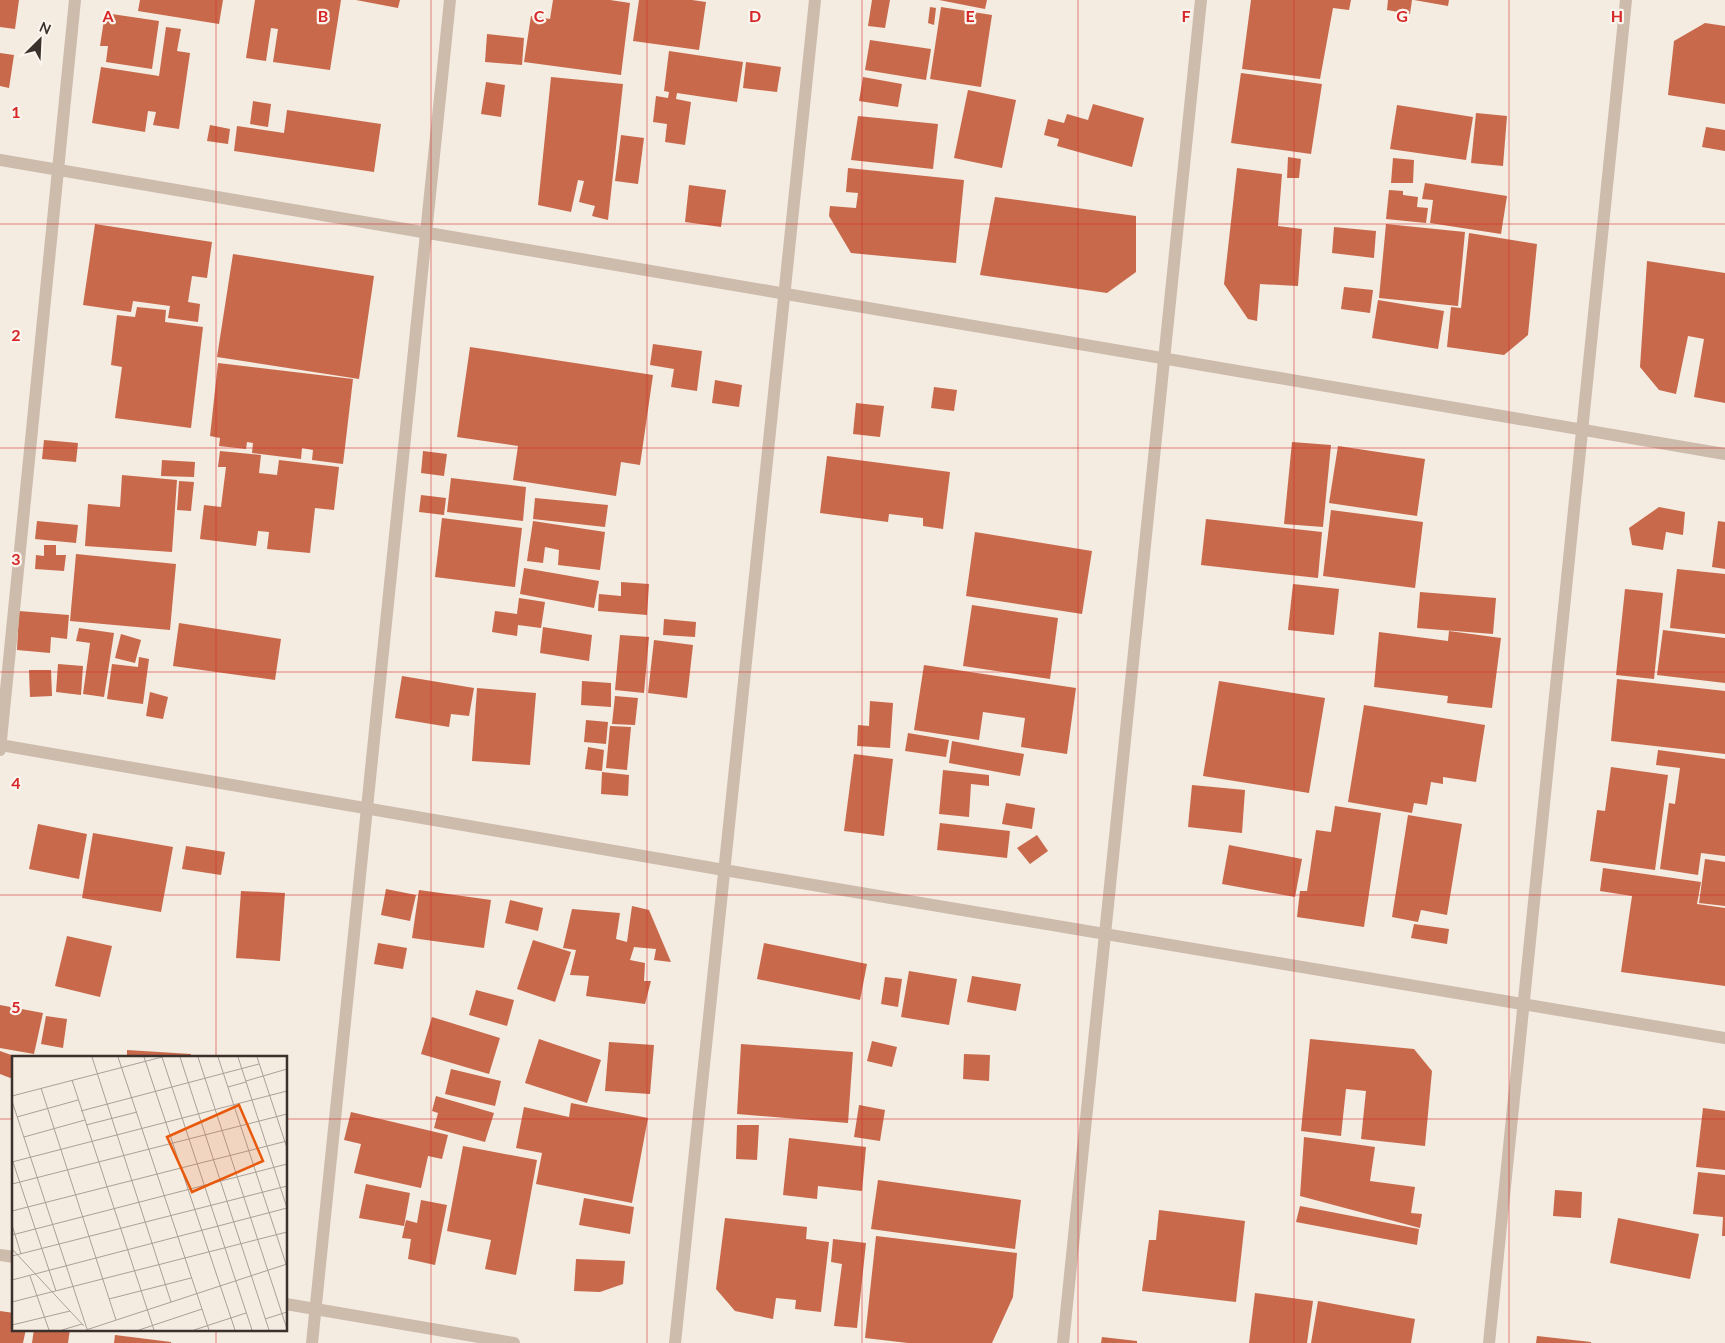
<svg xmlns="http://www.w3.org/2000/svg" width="1725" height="1343" font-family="Lato,sans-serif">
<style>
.building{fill:#c8694b}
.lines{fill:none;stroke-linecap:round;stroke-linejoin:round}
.minor{stroke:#cdbbac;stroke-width:12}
.grid{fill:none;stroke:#d62828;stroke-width:1;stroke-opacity:0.55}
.inset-road{fill:none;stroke:#aaa098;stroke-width:1}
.view{fill:#e8590c;fill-opacity:0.15;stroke:#e8590c;stroke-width:2.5}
.inset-edge{fill:none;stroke:#3b302b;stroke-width:2.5}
.grid-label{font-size:16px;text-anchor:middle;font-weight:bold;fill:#d62828;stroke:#fbf5ee;stroke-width:4.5;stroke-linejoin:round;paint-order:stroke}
</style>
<rect width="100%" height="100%" fill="#f4ebe1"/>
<g class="building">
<path d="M0,0H19L15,29L0,27Z"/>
<path d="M140,0H223L219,24L138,11Z"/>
<path d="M255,0H341L330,70L273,62L278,29L271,28L266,61L246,58Z"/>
<path d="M356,0H400L398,8Z"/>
<path d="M553,0H610L630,3L621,75L524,62L531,16L550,19Z"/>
<path d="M639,0H692L706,2L699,50L633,41Z"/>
<path d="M872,0H890L885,28L868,26Z"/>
<path d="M939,0H987L985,9Z"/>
<path d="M1251,0H1351L1349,10L1333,8L1320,79L1242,69Z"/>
<path d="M1388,0H1412L1410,14L1387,10Z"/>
<path d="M1414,0H1449L1448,6Z"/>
<path d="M930,7L936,8L934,25L928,23Z"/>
<path d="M941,7L992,15L981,87L930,79Z"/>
<path d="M105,13L159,21L152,69L106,62L108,46H100Z"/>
<path d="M1705,23L1725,26V104L1668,95L1674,41Z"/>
<path d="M166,27L181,29L177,51L190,53L179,129L153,125L156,112L148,111L145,132L92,123L101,67L159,76Z"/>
<path d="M487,34L524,38L522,65L485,62Z"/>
<path d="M870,40L931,49L926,80L865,70Z"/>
<path d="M669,51L743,62L737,102L677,93L676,99L691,102L685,145L665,142L667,124L653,122L656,96L668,98L669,92L664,91Z"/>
<path d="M0,53L14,55L9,88L0,86Z"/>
<path d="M746,62L781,67L777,92L743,88Z"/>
<path d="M1241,73L1322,84L1311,154L1231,143Z"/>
<path d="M551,77L623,84L608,220L592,216L595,206L579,202L584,181L578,180L571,212L538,205Z"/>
<path d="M863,77L902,84L898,107L859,101Z"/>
<path d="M486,82L505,85L501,117L481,114Z"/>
<path d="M968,90L1016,100L1002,168L954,158Z"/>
<path d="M253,101L271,104L268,127L250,124Z"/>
<path d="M1093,104L1144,118L1132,167L1057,146L1059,139L1044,135L1048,119L1064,123L1067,114L1088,120Z"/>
<path d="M1397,105L1473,117L1466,160L1390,149Z"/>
<path d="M287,110L381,124L374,172L234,151L237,126L284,133Z"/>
<path d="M1476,113L1507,116L1503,166L1471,163Z"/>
<path d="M858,116L938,124L933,169L851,160Z"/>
<path d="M210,125L230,129L228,144L207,141Z"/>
<path d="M1706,127L1725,130V151L1702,147Z"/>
<path d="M621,135L644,138L638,184L615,181Z"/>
<path d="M1288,157L1301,159L1299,178H1287Z"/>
<path d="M1393,158L1414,160L1413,183H1391Z"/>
<path d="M848,168L964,180L956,263L851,253L829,216L830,206L856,208L858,193L846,192Z"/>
<path d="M1237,168L1282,174L1278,226L1302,229L1298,286L1260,284L1257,321L1248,319L1224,284Z"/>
<path d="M1425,183L1507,196L1501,234L1430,223L1433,200L1422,199Z"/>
<path d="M689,185L726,190L721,227L685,222Z"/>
<path d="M1389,190L1403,191V195L1418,197L1417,207L1428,208L1426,223L1386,219Z"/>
<path d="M995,197L1136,216V272L1107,293L980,275Z"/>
<path d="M95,224L212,242L207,278L192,276L188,302L200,304L198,322L168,318L170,306L133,301L131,312L83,305Z"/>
<path d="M1386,224L1465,232L1458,306L1379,298Z"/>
<path d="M1334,227L1376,231L1374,258L1332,253Z"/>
<path d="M1469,233L1537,244L1528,335L1504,355L1447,347L1451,307L1461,308Z"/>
<path d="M233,254L374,276L359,379L217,357Z"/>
<path d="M1647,261L1725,273V403L1694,397L1704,339L1688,336L1676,394L1659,390L1640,367Z"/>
<path d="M1344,287L1373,290L1370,313L1341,309Z"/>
<path d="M1378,300L1444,311L1438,349L1372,338Z"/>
<path d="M137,307L166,310L165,322L203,327L191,428L115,418L122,367L111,365L117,315L135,317Z"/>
<path d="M653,344L702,351L697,391L671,387L674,369L650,365Z"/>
<path d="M470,347L653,375L640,465L621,462L616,496L513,480L518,446L457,437Z"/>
<path d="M218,363L353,379L343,464L312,460L313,450L302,448L301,459L252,453L253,443L247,442L246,449L219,446L220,438L210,436Z"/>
<path d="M715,380L742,385L739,407L712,403Z"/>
<path d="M934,387L957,390L954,411L931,408Z"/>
<path d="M856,403L884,406L880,437L853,434Z"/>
<path d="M44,440L78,443L76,462L42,459Z"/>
<path d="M1292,442L1331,445L1323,527L1284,524Z"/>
<path d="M1338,446L1425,459L1417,516L1329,503Z"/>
<path d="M220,451L261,455L259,473L277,475L279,460L339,467L334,510L315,508L310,553L267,549L269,532L258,531L256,546L200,539L204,505L221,507L226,467H218Z"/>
<path d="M423,451L447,454L444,476L421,473Z"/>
<path d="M827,456L950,472L943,529L923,526V518L889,514L888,522L820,513Z"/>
<path d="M162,460L195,462L194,477L161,476Z"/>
<path d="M122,475L177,480L172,552L85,546L88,504L120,507Z"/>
<path d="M451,478L526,487L523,521L447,512Z"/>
<path d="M179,481L194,482L191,511L177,510Z"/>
<path d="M421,495L446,498L444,515L419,512Z"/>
<path d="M535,498L608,505L605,527L533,519Z"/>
<path d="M1659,507L1685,512L1683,535L1666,532L1663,550L1632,545L1629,528Z"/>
<path d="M1331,510L1423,522L1415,588L1323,576Z"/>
<path d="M442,518L522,528L515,587L435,577Z"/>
<path d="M1206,519L1322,532L1318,578L1201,565Z"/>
<path d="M37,521L78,525L76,543L35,539Z"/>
<path d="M533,521L605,532L600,570L558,565L559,550L545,547L543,563L527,561Z"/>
<path d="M1718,521L1725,522V569L1712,567Z"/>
<path d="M975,532L1092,551L1082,614L966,596Z"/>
<path d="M44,545H56V555H66L64,571L35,569L36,555L44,556Z"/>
<path d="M76,554L176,564L170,630L70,621Z"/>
<path d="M524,568L599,581L594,608L520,594Z"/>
<path d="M1677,569L1725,574V634L1670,628Z"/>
<path d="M621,582L649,584L647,615L598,611L599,594L621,596Z"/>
<path d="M1293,584L1339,589L1334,635L1288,630Z"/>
<path d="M1625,589L1663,593L1654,679L1616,675Z"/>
<path d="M1420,592L1496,598L1493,634L1417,628Z"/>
<path d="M519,598L545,602L541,628L518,625L517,636L492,632L495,611L517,614Z"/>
<path d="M972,605L1058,618L1050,679L963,666Z"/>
<path d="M19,611L69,615L67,639L51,637L50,653L17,650Z"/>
<path d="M664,619L696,622L695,637L663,635Z"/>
<path d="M179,623L281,639L275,680L173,666Z"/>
<path d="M543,627L592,635L589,661L540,653Z"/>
<path d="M79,628L114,633L104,697L83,694L90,643L76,641Z"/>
<path d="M1663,630L1725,638V683L1657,675Z"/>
<path d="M1449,631L1501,638L1492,708L1447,703L1448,696L1374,687L1379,632L1448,641Z"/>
<path d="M121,634L141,640L135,663L115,658Z"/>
<path d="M620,635L649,637L644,693L615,690Z"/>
<path d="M654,640L693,645L687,698L648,693Z"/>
<path d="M139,657L149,659L143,704L107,699L112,664L138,667Z"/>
<path d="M58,664L83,666L81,695L56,692Z"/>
<path d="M924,665L1076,688L1067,754L1021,747L1025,718L983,712L979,740L914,730Z"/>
<path d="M29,670H51L52,696L30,697Z"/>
<path d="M402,676L474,688L469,716L451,714L449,727L395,718Z"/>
<path d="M1617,679L1725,691V754L1611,741Z"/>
<path d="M582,681L611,683V707L581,705Z"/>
<path d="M1219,681L1325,698L1309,793L1203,776Z"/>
<path d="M477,688L536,693L530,765L472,761Z"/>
<path d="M150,692L168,697L163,719L146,716Z"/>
<path d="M615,696L638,698L635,725L612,724Z"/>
<path d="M870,701L893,703L890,748L857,746L858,725L869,726Z"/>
<path d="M1364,705L1485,725L1476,782L1443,777V784L1431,782L1427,805L1414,803L1412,813L1348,802Z"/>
<path d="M586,720L608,722L606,744L584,742Z"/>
<path d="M610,726L631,727L627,770L606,768Z"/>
<path d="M908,733L949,740L946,757L905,751Z"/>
<path d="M952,741L1024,754L1020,776L949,763Z"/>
<path d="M588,747L604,750L602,771L585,769Z"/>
<path d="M1658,750L1725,759V856L1701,853L1698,875L1660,869L1669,803L1675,804L1680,768L1656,765Z"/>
<path d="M854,754L893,759L884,836L844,831Z"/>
<path d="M1611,767L1668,775L1655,870L1590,861L1597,810L1605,811Z"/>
<path d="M943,770L989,775V786L971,784L969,817L939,814Z"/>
<path d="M602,772L629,775L628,796L601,794Z"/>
<path d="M1192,785L1245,790L1242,833L1188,827Z"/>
<path d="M1006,803L1035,808L1032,829L1002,824Z"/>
<path d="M1335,806L1381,813L1364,927L1297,917L1300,891H1307L1316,830L1331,832Z"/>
<path d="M1408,815L1462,824L1447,915L1421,910L1418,922L1392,917Z"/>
<path d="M940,823L1010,831L1007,858L937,850Z"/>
<path d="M38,824L87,834L79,879L29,869Z"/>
<path d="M93,833L173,847L161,912L82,898Z"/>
<path d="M1037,835L1048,851L1030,864L1017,848Z"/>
<path d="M1229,845L1302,859L1295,897L1222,884Z"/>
<path d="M186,846L225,852L221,875L182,869Z"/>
<path d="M1705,859L1725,862V906L1699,903Z"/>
<path d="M1603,868L1701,882L1697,904L1725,908V986L1621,972L1632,896L1600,891Z"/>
<path d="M386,889L416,895L410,921L381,915Z"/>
<path d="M419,890L491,900L484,948L412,938Z"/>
<path d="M241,891L285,893L280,961L236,958Z"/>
<path d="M510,900L543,908L538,931L505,923Z"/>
<path d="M632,906L649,910L671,962L654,960L656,949L634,947L630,960L645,963L644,981H651L645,1004L586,996L589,976L570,975L576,950L563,948L572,909L620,913L616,939L627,942Z"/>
<path d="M1414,924L1449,929L1447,944L1411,938Z"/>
<path d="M67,936L112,946L100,997L55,986Z"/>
<path d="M533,940L571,952L555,1002L517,989Z"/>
<path d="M378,943L407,948L403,969L374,964Z"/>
<path d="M764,943L867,964L860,1000L757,979Z"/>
<path d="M909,971L957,979L949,1025L901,1017Z"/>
<path d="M972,976L1021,984L1016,1011L967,1002Z"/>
<path d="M885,977L902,979L898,1007L881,1004Z"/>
<path d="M476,990L514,1000L507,1026L469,1015Z"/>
<path d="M0,1005L43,1013L34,1054L0,1048Z"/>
<path d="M46,1016L67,1019L63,1048L41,1044Z"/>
<path d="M432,1017L500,1038L489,1074L421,1054Z"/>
<path d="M539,1039L601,1060L587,1103L525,1083Z"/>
<path d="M1310,1039L1414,1049L1432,1071L1425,1146L1361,1139L1366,1091L1346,1089L1341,1136L1301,1131Z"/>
<path d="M872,1041L897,1047L892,1067L867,1061Z"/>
<path d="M609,1042L654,1045L650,1094L605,1091Z"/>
<path d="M741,1044L853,1052L848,1123L737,1114Z"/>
<path d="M127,1050L191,1054V1057H127Z"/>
<path d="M0,1051L14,1056L13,1079L0,1074Z"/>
<path d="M964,1054L990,1055L989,1081L963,1079Z"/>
<path d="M451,1069L501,1081L495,1106L445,1094Z"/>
<path d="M436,1096L494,1113L485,1142L434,1128L438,1113L432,1111Z"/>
<path d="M571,1103L648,1118L632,1203L536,1184L542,1153L516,1148L524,1107L569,1117Z"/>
<path d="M859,1105L885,1110L880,1141L854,1137Z"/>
<path d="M1703,1108L1725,1111V1170L1696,1167Z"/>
<path d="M351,1112L448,1135L442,1159L428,1156L421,1188L354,1173L361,1144L344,1140Z"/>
<path d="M737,1125H759L757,1160L736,1159Z"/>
<path d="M1304,1137L1375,1147L1370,1181L1415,1187L1411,1213L1422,1214L1420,1228L1300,1196Z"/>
<path d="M789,1138L866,1147L862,1191L818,1186L817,1199L783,1195Z"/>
<path d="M463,1146L537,1160L516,1275L485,1269L491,1240L447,1231Z"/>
<path d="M1698,1172L1725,1175V1236H1722L1723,1217L1693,1214Z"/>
<path d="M878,1180L1021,1200L1015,1249L871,1229Z"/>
<path d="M366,1184L410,1193L404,1226L359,1218Z"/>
<path d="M1555,1190L1582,1192L1581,1218L1553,1216Z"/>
<path d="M584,1198L634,1207L630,1234L579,1225Z"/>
<path d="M421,1200L447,1205L435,1265L408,1259L411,1239L402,1238L406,1220L417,1223Z"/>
<path d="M1300,1206L1419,1229L1417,1245L1296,1222Z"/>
<path d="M1159,1210L1245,1221L1236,1302L1142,1291L1149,1240H1156Z"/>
<path d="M725,1218L807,1227L806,1239L829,1242L821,1312L795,1309L796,1300L776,1298L773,1319L735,1311L716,1289Z"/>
<path d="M1618,1218L1699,1234L1690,1279L1610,1263Z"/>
<path d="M876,1236L1017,1253L1013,1297L992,1343H908L865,1338Z"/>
<path d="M833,1239L866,1243L857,1328L834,1326L842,1264L831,1262Z"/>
<path d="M576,1259L625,1261L623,1284L600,1292L574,1291Z"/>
<path d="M1255,1293L1313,1301L1307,1343H1249Z"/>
<path d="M1318,1301L1415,1319L1411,1343H1311Z"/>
<path d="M0,1311L14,1313V1329H26L23,1343H0Z"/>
<path d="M34,1329H70L68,1343H32Z"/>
<path d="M115,1335L171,1342V1343H114Z"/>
<path d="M1537,1336L1591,1342V1343H1536Z"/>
<path d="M1102,1337L1137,1341V1343H1101Z"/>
</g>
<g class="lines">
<g class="minor">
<path d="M0,160L1725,454"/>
<path d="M0,745L724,870L1725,1038"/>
<path d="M0,750L75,0"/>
<path d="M0,1255L14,1257"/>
<path d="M286,1304L514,1343"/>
<path d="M312,1343L450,0"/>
<path d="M675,1343L815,0"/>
<path d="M1063,1343L1201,0"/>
<path d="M1489,1343L1626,0"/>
</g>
</g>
<path class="grid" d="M216,0V1057M431,0V1343M647,0V1343M862,0V1343M1078,0V1343M1294,0V1343M1509,0V1343M0,224H1725M0,448H1725M0,672H1725M0,895H1725M0,1119H14M286,1119H1725M216,1329V1343"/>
<g transform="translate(12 1056)">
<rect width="275" height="275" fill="#f4ebe1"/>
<path class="inset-road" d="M80,1L159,246M106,1L197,274M132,1L223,274M150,1L240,274M168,1L257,274M186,1L275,273M206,1L275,211M226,1L275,152M245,1L275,92M60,24L142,274M234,25L275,13M216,31L234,26M29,32L104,264M0,40L150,1M0,45L75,273M69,55L247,8M5,61L66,44M74,69L125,56M12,81L73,64M0,103L44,235M0,106L275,35M0,128L275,58M0,155L275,85M0,169L9,198M0,179L275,108M0,193L72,270M0,200L275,130M18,220L37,274M0,224L275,152M97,243L179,222M0,246L275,176M253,263L275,256M0,269L58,255M50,274L70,268M74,274L275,208M127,274L190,253M182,274L234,257"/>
<path class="view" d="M227,49L251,105L180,136L155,81Z"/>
<rect width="275" height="275" class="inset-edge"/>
</g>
<g class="grid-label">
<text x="108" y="22">A</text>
<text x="323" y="22">B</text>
<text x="539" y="22">C</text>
<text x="755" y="22">D</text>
<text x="970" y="22">E</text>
<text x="1186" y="22">F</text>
<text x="1402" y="22">G</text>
<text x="1617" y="22">H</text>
<text x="16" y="118">1</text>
<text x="16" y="341">2</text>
<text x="16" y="565">3</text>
<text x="16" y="789">4</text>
<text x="16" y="1013">5</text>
</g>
<g transform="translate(40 40) rotate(24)" stroke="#fbf5ee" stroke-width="4" paint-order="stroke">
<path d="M0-4L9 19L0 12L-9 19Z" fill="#3b302b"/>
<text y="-8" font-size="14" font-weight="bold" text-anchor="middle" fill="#3b302b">N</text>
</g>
</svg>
